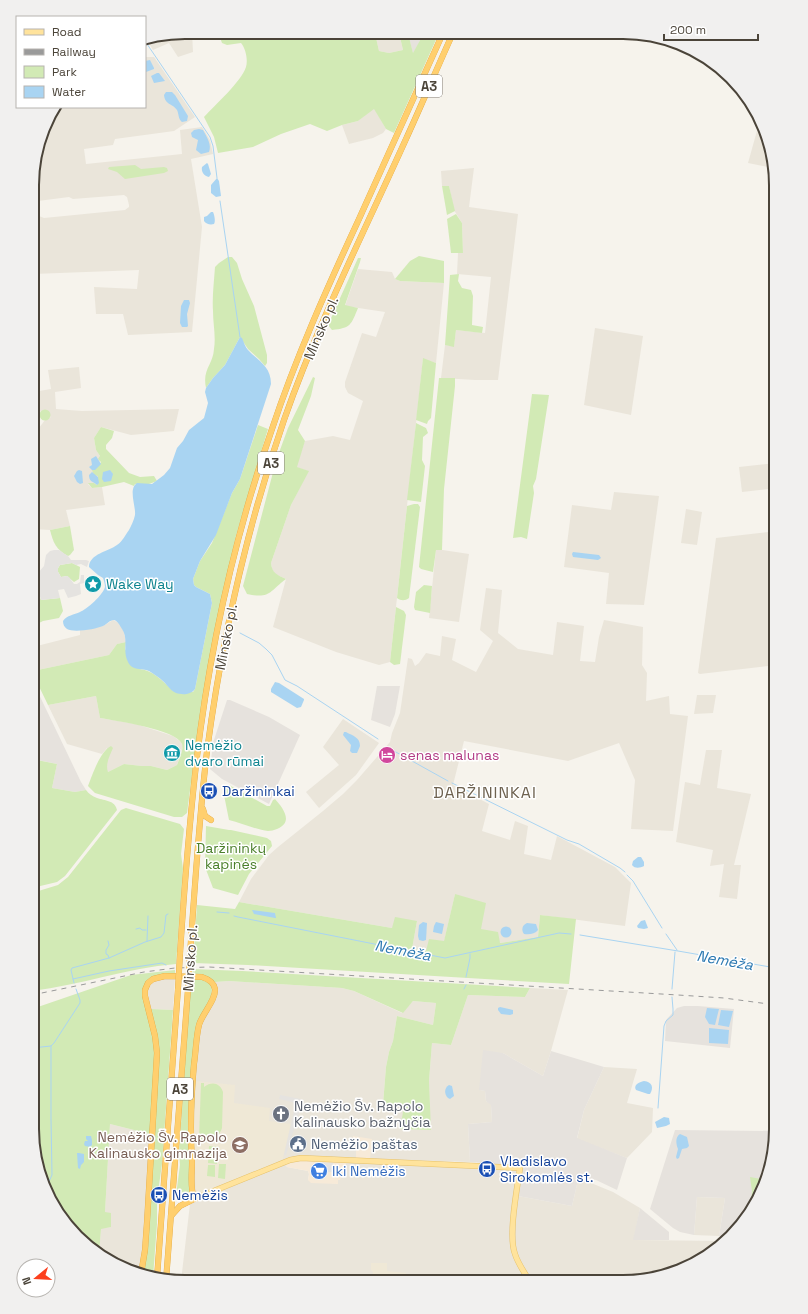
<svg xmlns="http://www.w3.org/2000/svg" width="808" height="1314" font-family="'Space Grotesk',sans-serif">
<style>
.residential{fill:#eae5da;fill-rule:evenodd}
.commercial{fill:#f7ead8}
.industrial{fill:#e6e2dd}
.education{fill:#efe8d6}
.green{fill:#d2eab5}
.parking{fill:#e5e3e0}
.water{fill:#a9d4f2}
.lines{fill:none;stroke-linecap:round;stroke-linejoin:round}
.stream{stroke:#a9d4f2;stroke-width:1}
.major-casing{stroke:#e6c16a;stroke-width:6}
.highway-casing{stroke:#e0a43c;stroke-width:6}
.major{stroke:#ffe39c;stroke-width:5}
.highway{stroke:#ffcf6e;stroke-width:5.5}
.rail{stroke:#9a9a9a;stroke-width:1;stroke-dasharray:5 5;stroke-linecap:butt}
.highway-bridge-casing{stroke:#e0a43c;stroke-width:6;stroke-linecap:butt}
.highway-bridge{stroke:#ffcf6e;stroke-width:5.5}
.labels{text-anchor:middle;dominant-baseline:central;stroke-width:3;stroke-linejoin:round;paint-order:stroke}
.shield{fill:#fff;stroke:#817c74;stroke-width:1}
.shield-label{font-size:13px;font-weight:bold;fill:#4b4439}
.street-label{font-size:14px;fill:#4b4439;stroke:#fff}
.culture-label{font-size:14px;fill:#0d838f;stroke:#fff;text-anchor:start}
.hotel-label{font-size:14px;fill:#b23c85;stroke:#fff;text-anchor:start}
.transit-label{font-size:14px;fill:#164399;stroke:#fff;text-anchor:start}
.park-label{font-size:14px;fill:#4a7f2a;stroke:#fff}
.worship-label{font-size:14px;fill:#5b616d;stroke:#fff;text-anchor:start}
.education-label{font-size:14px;fill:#785e54;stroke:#fff;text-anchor:end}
.service-label{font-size:14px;fill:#4e5e75;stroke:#fff;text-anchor:start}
.shop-label{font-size:14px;fill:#366cbe;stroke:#fff;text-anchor:start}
.water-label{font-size:15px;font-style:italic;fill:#2e7ab2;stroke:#fff}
.quarter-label{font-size:16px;letter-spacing:1px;fill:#6e6250;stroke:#fff}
.rim{fill:none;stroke:#4b4439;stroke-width:2}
</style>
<rect width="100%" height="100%" fill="#f6f3ec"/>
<g class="residential">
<path d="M185,32H192L193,52L178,57L169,43L153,50L147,40Z"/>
<path d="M375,33H399L403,50L389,53L379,51Z"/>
<path d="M145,57H154L195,117L174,131L115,139L113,145L84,149L86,164L182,154L180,130L202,127L210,140L213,154L191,159L202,227L192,332L128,335L123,314H96L94,287L137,289L139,270L33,274V170L36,169L35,159L48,117L56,107H145ZM124,195L127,197L129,205V207L125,210L44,218L39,216L37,211L36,204L38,201L69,197L73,199Z"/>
<path d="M374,108L386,129L383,133L373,138L349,144L342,125L358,121Z"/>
<path d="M760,120L764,127L773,168L748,163Z"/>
<path d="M474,168L469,207L518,214L498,380H475L441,378L445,345L454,346L456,330L485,333L491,277L457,274L458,253H463L462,223L454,210L449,186H442L441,171Z"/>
<path d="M358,269L392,272L395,279L400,281L444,283L436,363L423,359L390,662L379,665L336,652L273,627L286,579L275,574L272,569L271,563L291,505L308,471L296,467L305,441L333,436L350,440L363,401L348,393L345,387V382L362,333L376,337L385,312L345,306Z"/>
<path d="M595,328L643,336L631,415L584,405Z"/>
<path d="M79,367L81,388L55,392L56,409L82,411L179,409L174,431L131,435L101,427L94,438L96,450L100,456L99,483L88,484L92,488L102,487L105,505L66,510L70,526L50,530L33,529V444L39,428L45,420L51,417L41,411L39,413L33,414V392L51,389L48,370Z"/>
<path d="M776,463V488L742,492L739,467Z"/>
<path d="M614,492L659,496L644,605L606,604L609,573L564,567L572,505L611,510Z"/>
<path d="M686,509L702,512L697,545L681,543Z"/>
<path d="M776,531V665L700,674L698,673L716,538Z"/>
<path d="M436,549L469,554L459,622L429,618Z"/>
<path d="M486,588L502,590L498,633L518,649L553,655L557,622L584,626L580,661L595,662L599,637L604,620L643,627L642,665L647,673L646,701L669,696L670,714L688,716L673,831L631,829L635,780L619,743L568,761L464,741L453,785L489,804L482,831L510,840L515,821L528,826L524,854L551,860L557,836L615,867L631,883L625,926L540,915L538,937L500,943L481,929L455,894L444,942L427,951L412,949L417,921L392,928L239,902L251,879L269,855L278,847L323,811L343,794L357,780L390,742L392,733L400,713L408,658L412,659L415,666L419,663L426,653L440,656L442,636L456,639L452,660L476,672L493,641L480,630Z"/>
<path d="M113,620L119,623L124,632L126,642L117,644L109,655L33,671V647L80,635V630L103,626Z"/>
<path d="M697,695H716L713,713L694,714Z"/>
<path d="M96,696L100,718L136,724L173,736L181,742L183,746L177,765L167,770L151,766H142L124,764L108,772L106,770L107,748L102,754L67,744L48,705Z"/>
<path d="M343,719L379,743L356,775L319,808L306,792L339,765L323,747Z"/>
<path d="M706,750H722L717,788L751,794L734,865H741L737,899L719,897L724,864L710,866L713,850L676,842L685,782L700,785Z"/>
<path d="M175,978L173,1010L151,1009L147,993L151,984L153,982L160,979Z"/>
<path d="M229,981L342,988L354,991L402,1013L413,1001L436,1003L433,1025L397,1016L393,1041L389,1052L386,1067L383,1103L388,1105L404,1106L401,1129L430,1130L429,1081L432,1043L451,1045L468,995L525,997L530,988L568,990L551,1051L543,1076L503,1053L480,1090L485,1091L486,1101L491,1104L492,1122L468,1124L470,1162L370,1159L353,1136L352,1146L356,1147V1158L301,1156L199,1194L196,1193L195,1190L192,1128L193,1102L200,1029L204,1017L217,989L215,982Z"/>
<path d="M604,1067L637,1069L627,1103L653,1108L652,1132L627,1158L577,1139L584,1110Z"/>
<path d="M110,1124L150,1134L145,1225L140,1267L119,1266L99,1255L101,1228L111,1227L105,1212Z"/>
<path d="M346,1162L515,1169L517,1174L511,1244L527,1282L181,1281L190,1204L285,1164L287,1167L308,1171L309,1174L308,1180L338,1184V1180Z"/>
<path d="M578,1180L591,1183L613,1192L640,1208L634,1240L726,1241L716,1251L681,1270L623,1282H531L518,1258L514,1237L518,1196L572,1206Z"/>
<path d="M697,1197L725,1198L719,1236L694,1235Z"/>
</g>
<g class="commercial">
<path d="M353,1136L372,1139L370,1159L356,1158V1147L352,1146Z"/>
<path d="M297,1160L346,1162L345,1177H341L340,1180H338V1184L311,1183L308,1180L309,1174L308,1171L287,1167L285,1164Z"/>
</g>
<g class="industrial">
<path d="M408,33H424L413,54Z"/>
<path d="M33,682L81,782L86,790L75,792L52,788L57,764L33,759Z"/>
<path d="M377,686H400L395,714L390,727L371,720Z"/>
<path d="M227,700H230L269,717L300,735L269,804L222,779L210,769L213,743Z"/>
<path d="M684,1006H698L734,1009L730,1048L665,1041L666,1020L677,1008Z"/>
<path d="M483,1050L503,1053L543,1076L551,1051L604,1067L584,1110L577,1138L627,1158L617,1190L596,1180L579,1176L572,1206L518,1196L521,1166L470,1162L468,1124L492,1122L491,1105L486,1101L485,1091L479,1090Z"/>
<path d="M675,1130L776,1131V1139L768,1178L745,1222L730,1236H719L725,1198L697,1197L694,1235L680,1232L673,1228L650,1209Z"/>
<path d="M640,1208L669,1232V1240H633Z"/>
</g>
<g class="education">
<path d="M196,1081L235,1085L234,1103L270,1108L269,1121L291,1124L282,1162L203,1193H198L196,1190L193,1128Z"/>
<path d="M371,1263H387V1271L406,1273L405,1281H372L373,1272L371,1270Z"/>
</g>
<g class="green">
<path d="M218,32L375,33L379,51L389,53L403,50L399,33H408L413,53L424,33H439L394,133L386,129L374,109L358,121L342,125L327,131L310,124L281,134L253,147L218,153L214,137L204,117C215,105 241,82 246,67C248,60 246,49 241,43L227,45L222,43Z"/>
<path d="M135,165L141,169L164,167L167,168L168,171L164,173L125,179L117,172L108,169L109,167Z"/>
<path d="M442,186H449L455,211L447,215Z"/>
<path d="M456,214L462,223L463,253H451L447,219Z"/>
<path d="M419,256L444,261V283L400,281L395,279L410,261Z"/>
<path d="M228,257H232L237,263L242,279L254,306L267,355V363L265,366L259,359L248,349L240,337L225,365L213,378L206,388C202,369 213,365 214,349C216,336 213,324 213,311C212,297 214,282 215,267L219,263Z"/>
<path d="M358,258H361L360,262L345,305L358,308C351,325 351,328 332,330L328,325Z"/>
<path d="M459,274L458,281L462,288L471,290L473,296L472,325L483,327L482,333L456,330L454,347L445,345L450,275Z"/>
<path d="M423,358L436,363L431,418L428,421L427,424L416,420Z"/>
<path d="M313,377L315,378L311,396L298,430L305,441L297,467L309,471L291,505L271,563C272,573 277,575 286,579C269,592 270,599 247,594L243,586L276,461L288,428Z"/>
<path d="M439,378H455V386L444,489L442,550H436L433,572L421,569L419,567Z"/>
<path d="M532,394L549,395L536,479L533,486L534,493L527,539L521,537L513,538Z"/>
<circle cx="45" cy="415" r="5.5"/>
<path d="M416,423L426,428L428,433L423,437L422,460L425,466L421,502L407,500Z"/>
<path d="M258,425L268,429L246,502L236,536L214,633L201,707L187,813L182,817H174L95,793L88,786C92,776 100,751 111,746L113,748C110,755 105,764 108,772L124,764L142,766H151L167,770L177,765C179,760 184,749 182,744C176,729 115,721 100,718L96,696L48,705L33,674V671L109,655L117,644L126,642L125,649L139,669C153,670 163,681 173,691L193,692L195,689L212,603L210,594L196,587L194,585L193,579L200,561L212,543L232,493L240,479Z"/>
<path d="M101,427L114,431L112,438L106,445V449L129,473L140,477L154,476L157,481L149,484H135L134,486L124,482L102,487L92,488L88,483H94L97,485L98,476L94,475L92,470H93L99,465L101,462L98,459L100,456L96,450L94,438Z"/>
<path d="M414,504H418L420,507L409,598C405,601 401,601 397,598L407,506Z"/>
<path d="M70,526L74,550L70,555L68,556C56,550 53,542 50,530Z"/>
<path d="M72,563L80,567L79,579L74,582L67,576L61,577L57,570L60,565Z"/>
<path d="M424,585L432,586L430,613L415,610L414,607L416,592Z"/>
<path d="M38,592L41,600L60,598L63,611L59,618L43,621L33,626V593Z"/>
<path d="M396,607L404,611L406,615L400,664L394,665L390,662Z"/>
<path d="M32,759L57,764L52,788L75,792L86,790C89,794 92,796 97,798C105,801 115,800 117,810L65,876L57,882L32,888V841L38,834L32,829Z"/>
<path d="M229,785L267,806H270L273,800L275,799C283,808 294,822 277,829C274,830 271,831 268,831C257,830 241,823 229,820L224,795L223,789L226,786Z"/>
<path d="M126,808L180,824L184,829L181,854L183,869L176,964C127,968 81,985 32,991V893L58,885L68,877L121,810Z"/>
<path d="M206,826L229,830H231L267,838L271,841L272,846L249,874L238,895L213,888L205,867Z"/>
<path d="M455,894L486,903L481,929L498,932L500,943L538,937L540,915L576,919L569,984L248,965L193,963L197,905L235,909L239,902L392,928L395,917L417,921L412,949L426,951L429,939L444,941Z"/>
<path d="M193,969L242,971L530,988L525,997L468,995L451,1045L432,1043L429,1081L431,1130L400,1129L404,1106L388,1105L383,1104L386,1067L389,1052L393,1041L397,1016L433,1025L436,1003L413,1001L403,1013L354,991L342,988L229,981L215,982L211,979L192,975Z"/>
<path d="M175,970V975H161L144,986L155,1050L150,1134L110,1124L105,1212L111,1213V1227L101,1229L99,1255L92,1250L63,1222L44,1187L32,1129V1009L131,975Z"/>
<path d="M191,978C229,980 205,1004 198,1023L190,1196L187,1200C182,1201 179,1200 176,1195L180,1165L179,1152Z"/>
<path d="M151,1009L173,1010L162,1164L157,1199V1224L153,1277L143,1275L148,1246L159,1058Z"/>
<path d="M201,1083H204V1087C212,1081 220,1083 223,1092L222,1128C219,1138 210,1140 202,1134V1140L199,1139Z"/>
<path d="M209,1146L218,1147L217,1164L208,1163Z"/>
<path d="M219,1164H226L225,1179L218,1178Z"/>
<path d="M208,1165H215V1177L207,1176Z"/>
<path d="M750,1177L767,1180L763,1188H757L756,1201L750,1212L752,1191Z"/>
<path d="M119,1266L140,1267L139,1274L126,1270Z"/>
</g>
<g class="parking">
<path d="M54,550H59L68,556L71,560H86L89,561L87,567L81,564L76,565L72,563L60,565L58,568V572L61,577L67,576L69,577L74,584H77L80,582L81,575H84V583L80,584L81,594L76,596L68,598L64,589L58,590L60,598L41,600L39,593L38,592L33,593V579L44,566L46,555L50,551Z"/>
<path d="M280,1095L301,1099L300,1104L279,1099Z"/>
<path d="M295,1106L301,1107L286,1155H284Z"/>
<path d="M316,1162L333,1163V1172H327V1166L315,1165Z"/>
</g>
<g class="water">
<path d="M150,60L154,68V69L146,72H145V61Z"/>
<path d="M157,73H159L165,81L154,83L151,76Z"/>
<path d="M166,92H172L175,95L188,116L187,121L182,122C178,119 179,114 177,110C172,103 165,105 164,95Z"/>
<path d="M199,129L203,130C207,137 212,145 209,152L201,154L196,150L198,140L192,137L191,133L194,130Z"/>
<path d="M207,163L208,164L211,174L209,177C204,176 201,172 202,167Z"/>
<path d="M217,178L219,181L221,196L216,197L211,193V185Z"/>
<path d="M211,212H213C214,214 216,221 214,224C210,225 206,224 204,221V217L207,216Z"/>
<path d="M184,300H189L190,303L187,314L188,326L187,327H182L180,323L181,306Z"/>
<path d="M240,337L242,338C244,342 245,347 248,350C258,361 271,366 271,384L240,479L232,493L216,535L200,561L193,579L194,585L196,587L210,594L212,603L195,689C191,695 182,695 176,693C171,691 168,686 164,682C160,678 154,674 149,671C142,668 132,671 128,662C122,651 129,639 122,629C120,626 118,621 114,620C110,620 107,624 103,626C96,629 74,633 67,629C64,627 63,624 63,621C67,615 74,615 80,612C87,609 103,595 105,587C105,584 104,581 103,578L98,575L89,567C89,554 109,551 117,545C123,541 125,535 129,530C131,526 134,520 135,515C136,506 128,489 137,483L152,484L164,475L170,468L177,448L183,441L189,430L204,418L208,403L205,392L206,388L213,378L225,365Z"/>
<path d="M96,456L101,464L95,470H92L89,467L92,465L91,459Z"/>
<path d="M79,470L82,471L83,483L80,484L77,482L74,476L77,471Z"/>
<path d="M110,470L113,474L111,481L104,482L102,479L103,472Z"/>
<path d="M92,472L98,477L99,483L97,485C93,481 89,482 89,475Z"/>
<path d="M573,552L599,555L601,558L598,560L573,557L572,554Z"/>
<path d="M275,682L279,683L304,699V700L301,707L297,708L271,692V689Z"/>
<path d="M344,732H346C353,736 360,737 360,746L357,753H352L350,751L351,745L343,735Z"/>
<path d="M638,857H641L644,862V866C640,868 635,869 632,865L633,861Z"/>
<path d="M252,910L275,913L276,918H275L254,914Z"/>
<path d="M645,920L648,928L644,929L638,928L637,926L641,921Z"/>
<path d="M423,922L427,923L426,940L423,941L419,940L418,936L419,925Z"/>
<path d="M436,922L444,924L442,934L433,932L434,926Z"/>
<path d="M527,923L536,924L538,930C535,934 529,935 524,934C521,930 522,925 527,923Z"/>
<circle cx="506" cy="932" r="5.5"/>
<path d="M500,1007L513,1010V1014L510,1015L501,1014L498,1010V1008Z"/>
<path d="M707,1008L719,1009L715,1025L709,1024L705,1017Z"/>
<path d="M721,1010L733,1011L729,1027L718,1025Z"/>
<path d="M709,1028L729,1030L728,1044L709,1043Z"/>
<path d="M644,1081C652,1082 654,1087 650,1094H648L636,1090C633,1085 639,1082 644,1081Z"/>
<path d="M449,1085L452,1086L454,1096L450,1099L448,1098C444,1094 444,1088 449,1085Z"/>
<path d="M664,1117L669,1118L670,1124L666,1126L657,1128L655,1122Z"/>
<path d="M680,1134L687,1137L689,1146L687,1148L682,1149L679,1158L677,1159L676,1157L678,1149C676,1144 675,1137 680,1134Z"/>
<path d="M86,1136H91L92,1140V1145L90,1147L85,1146L84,1144L85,1141H88L86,1139Z"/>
<path d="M77,1153H79L84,1154V1162L81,1165L80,1169L78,1168Z"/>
</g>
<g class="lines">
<g class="stream">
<path d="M145,41L210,137L213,146L217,178"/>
<path d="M220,201L240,337"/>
<path d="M240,633L259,643L266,649L272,655L285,680L297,686L378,739"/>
<path d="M394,751L448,781"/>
<path d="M452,783L567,840L579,844L620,868L625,872"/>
<path d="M627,875L633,881L662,928"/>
<path d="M217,912L229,913"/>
<path d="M234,916L238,917L445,958L559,933L571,934"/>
<path d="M136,929L140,928L142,930H146"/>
<path d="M666,934L677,950"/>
<path d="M580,935L678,951L776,968"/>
<path d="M108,941L109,945L106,950V954L108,955L109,958"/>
<path d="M147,941L148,916"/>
<path d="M466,977L470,958V954"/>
<path d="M73,979L109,971L162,963L166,965"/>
<path d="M74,983L71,970L72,968L109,958L145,942L161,937L164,933L166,915L168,914"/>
<path d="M464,989L466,985"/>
<path d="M672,989L675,952"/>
<path d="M32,1048L51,1046L54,1043L80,1003V1000L76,989"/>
<path d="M658,1108L664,1026L666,1021L673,1015V1009L672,997"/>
<path d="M45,1190L52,1175L51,1119V1046"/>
</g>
<g class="major-casing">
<path id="major" d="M194,1199L290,1160L301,1158L520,1168C517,1189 508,1236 515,1254C518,1264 525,1273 530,1282"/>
</g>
<g class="highway-casing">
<g id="highway">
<path d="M203,809L205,816L211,820"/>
<path d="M180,954C184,891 189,828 196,765C209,652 234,538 272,429C296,357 327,288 359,219C387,157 415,95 443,33"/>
<path d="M190,954C195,886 199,818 207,751C222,638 247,527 284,420C318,323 364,232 406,139C422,104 437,68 453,33"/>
<path d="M141,1274L145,1250L147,1222L157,1053L155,1036L145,996V990L148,983L153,979L165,976L202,977C208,979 214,982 215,989C216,1000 202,1014 199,1025C196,1037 196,1051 194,1064C191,1097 190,1129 192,1162C192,1174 190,1188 194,1199L180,1206L171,1216"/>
<path d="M157,1278L178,989"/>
<path d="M166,1281L188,989"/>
</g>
</g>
<use href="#major" class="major"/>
<use href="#highway" class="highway"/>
<path class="rail" d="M32,995L144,972L175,968L209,967L678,995L724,998L776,1005"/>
<g class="highway-bridge-casing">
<g id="highway-bridge">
<path d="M178,989L180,954"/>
<path d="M188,989L190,954"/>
</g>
</g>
<use href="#highway-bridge" class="highway-bridge"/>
</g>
<defs>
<g id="sight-disc" transform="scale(0.9)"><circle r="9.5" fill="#0f9aa8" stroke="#fff"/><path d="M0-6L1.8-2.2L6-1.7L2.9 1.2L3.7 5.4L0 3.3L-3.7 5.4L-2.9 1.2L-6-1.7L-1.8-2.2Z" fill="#fff"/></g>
<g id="museum-disc" transform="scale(0.9)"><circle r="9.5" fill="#0f9aa8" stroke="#fff"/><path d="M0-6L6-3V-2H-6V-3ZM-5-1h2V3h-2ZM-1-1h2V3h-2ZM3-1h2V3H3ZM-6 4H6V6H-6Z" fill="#fff"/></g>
<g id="hotel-disc" transform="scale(0.9)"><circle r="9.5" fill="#d1479c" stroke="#fff"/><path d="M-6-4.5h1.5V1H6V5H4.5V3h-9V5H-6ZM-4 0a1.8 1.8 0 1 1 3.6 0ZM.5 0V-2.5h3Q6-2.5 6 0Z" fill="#fff"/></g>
<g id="bus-disc" transform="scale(0.9)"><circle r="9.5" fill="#1a4fb4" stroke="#fff"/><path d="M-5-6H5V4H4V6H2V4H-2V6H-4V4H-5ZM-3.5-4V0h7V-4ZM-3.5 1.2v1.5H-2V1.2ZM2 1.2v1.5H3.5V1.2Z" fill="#fff"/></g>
<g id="church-disc" transform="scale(0.9)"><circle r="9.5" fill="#6b7280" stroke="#fff"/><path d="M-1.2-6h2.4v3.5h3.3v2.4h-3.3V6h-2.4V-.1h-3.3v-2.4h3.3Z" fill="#fff"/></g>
<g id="civic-disc" transform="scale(0.9)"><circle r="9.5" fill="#5c6f8a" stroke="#fff"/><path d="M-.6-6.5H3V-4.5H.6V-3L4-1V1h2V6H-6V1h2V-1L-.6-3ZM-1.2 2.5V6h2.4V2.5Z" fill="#fff"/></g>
<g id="school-disc" transform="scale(0.9)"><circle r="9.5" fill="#8d6e63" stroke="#fff"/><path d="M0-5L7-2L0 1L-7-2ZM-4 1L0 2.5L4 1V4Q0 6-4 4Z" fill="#fff"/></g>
<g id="supermarket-disc" transform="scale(0.9)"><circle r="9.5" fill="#3f7fe0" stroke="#fff"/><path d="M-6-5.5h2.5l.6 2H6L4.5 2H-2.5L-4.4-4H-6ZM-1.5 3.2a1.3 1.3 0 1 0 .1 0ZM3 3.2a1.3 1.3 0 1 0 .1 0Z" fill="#fff"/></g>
</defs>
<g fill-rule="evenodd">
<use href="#sight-disc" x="93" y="584"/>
<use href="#museum-disc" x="172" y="753"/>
<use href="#hotel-disc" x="387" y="755"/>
<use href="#bus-disc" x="209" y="791"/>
<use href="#church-disc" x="281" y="1114"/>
<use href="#civic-disc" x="298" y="1144"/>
<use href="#school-disc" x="240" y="1145"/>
<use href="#bus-disc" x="487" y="1169"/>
<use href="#supermarket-disc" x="319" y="1171"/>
<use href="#bus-disc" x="159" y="1195"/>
</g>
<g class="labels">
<g class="shield">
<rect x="416" y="75" width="26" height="22" rx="3"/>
<rect x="258" y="452" width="26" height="22" rx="3"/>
<rect x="167" y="1078" width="26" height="22" rx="3"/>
</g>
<g class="shield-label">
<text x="429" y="86">A3</text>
<text x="271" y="463">A3</text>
<text x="180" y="1089">A3</text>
</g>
<g class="street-label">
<text transform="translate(321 328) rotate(-67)">Minsko pl.</text>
<text transform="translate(226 637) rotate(-79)">Minsko pl.</text>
<text transform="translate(190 958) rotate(-86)">Minsko pl.</text>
</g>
<g class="culture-label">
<text x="106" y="584">Wake Way</text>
<text x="185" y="745">Nemėžio<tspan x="185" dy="16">dvaro rūmai</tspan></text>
</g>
<g class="hotel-label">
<text x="400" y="755">senas malunas</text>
</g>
<g class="transit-label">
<text x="222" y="791">Daržininkai</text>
<text x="500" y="1161">Vladislavo<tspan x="500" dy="16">Sirokomlės st.</tspan></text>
<text x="172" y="1195">Nemėžis</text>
</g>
<g class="park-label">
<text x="231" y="848">Daržininkų<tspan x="231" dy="16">kapinės</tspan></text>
</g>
<g class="worship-label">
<text x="294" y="1106">Nemėžio Šv. Rapolo<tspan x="294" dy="16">Kalinausko bažnyčia</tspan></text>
</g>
<g class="education-label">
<text x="227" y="1137">Nemėžio Šv. Rapolo<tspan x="227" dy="16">Kalinausko gimnazija</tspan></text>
</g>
<g class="service-label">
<text x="311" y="1144">Nemėžio paštas</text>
</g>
<g class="shop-label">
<text x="332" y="1171">Iki Nemėžis</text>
</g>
<g class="water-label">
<text transform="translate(403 950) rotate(11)">Nemėža</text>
<text transform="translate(725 960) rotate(10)">Nemėža</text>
</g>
<g class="quarter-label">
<text x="485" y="792">DARŽININKAI</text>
</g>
</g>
<path d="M0 0H808V1314H0ZM185 39H623A146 146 0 0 1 769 185V1129A146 146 0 0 1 623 1275H185A146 146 0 0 1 39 1129V185A146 146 0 0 1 185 39Z" fill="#f1f0ef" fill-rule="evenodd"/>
<path class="rim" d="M185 39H623A146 146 0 0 1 769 185V1129A146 146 0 0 1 623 1275H185A146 146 0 0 1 39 1129V185A146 146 0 0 1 185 39Z"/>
<rect x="16" y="16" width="130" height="92" fill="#ffffff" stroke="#b7b4b0"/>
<rect x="24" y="29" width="20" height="6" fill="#ffe39c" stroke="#b7b4b0"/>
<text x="52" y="36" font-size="12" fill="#4b4439">Road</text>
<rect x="24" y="49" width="20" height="6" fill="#9a9a9a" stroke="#b7b4b0"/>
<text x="52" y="56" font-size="12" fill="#4b4439">Railway</text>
<rect x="24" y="66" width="20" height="12" fill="#d2eab5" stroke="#b7b4b0"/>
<text x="52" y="76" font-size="12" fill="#4b4439">Park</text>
<rect x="24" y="86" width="20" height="12" fill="#a9d4f2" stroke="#b7b4b0"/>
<text x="52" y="96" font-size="12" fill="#4b4439">Water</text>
<g transform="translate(36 1278) rotate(252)"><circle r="19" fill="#ffffff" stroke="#b7b4b0"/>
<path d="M0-3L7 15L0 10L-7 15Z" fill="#fc3f1d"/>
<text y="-6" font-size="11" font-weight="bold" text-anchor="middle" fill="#4b4439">N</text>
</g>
<path d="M664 34v6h94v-6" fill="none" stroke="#4b4439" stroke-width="2"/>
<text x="670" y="34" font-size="12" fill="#4b4439" stroke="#ffffff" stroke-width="3" paint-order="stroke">200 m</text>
</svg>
